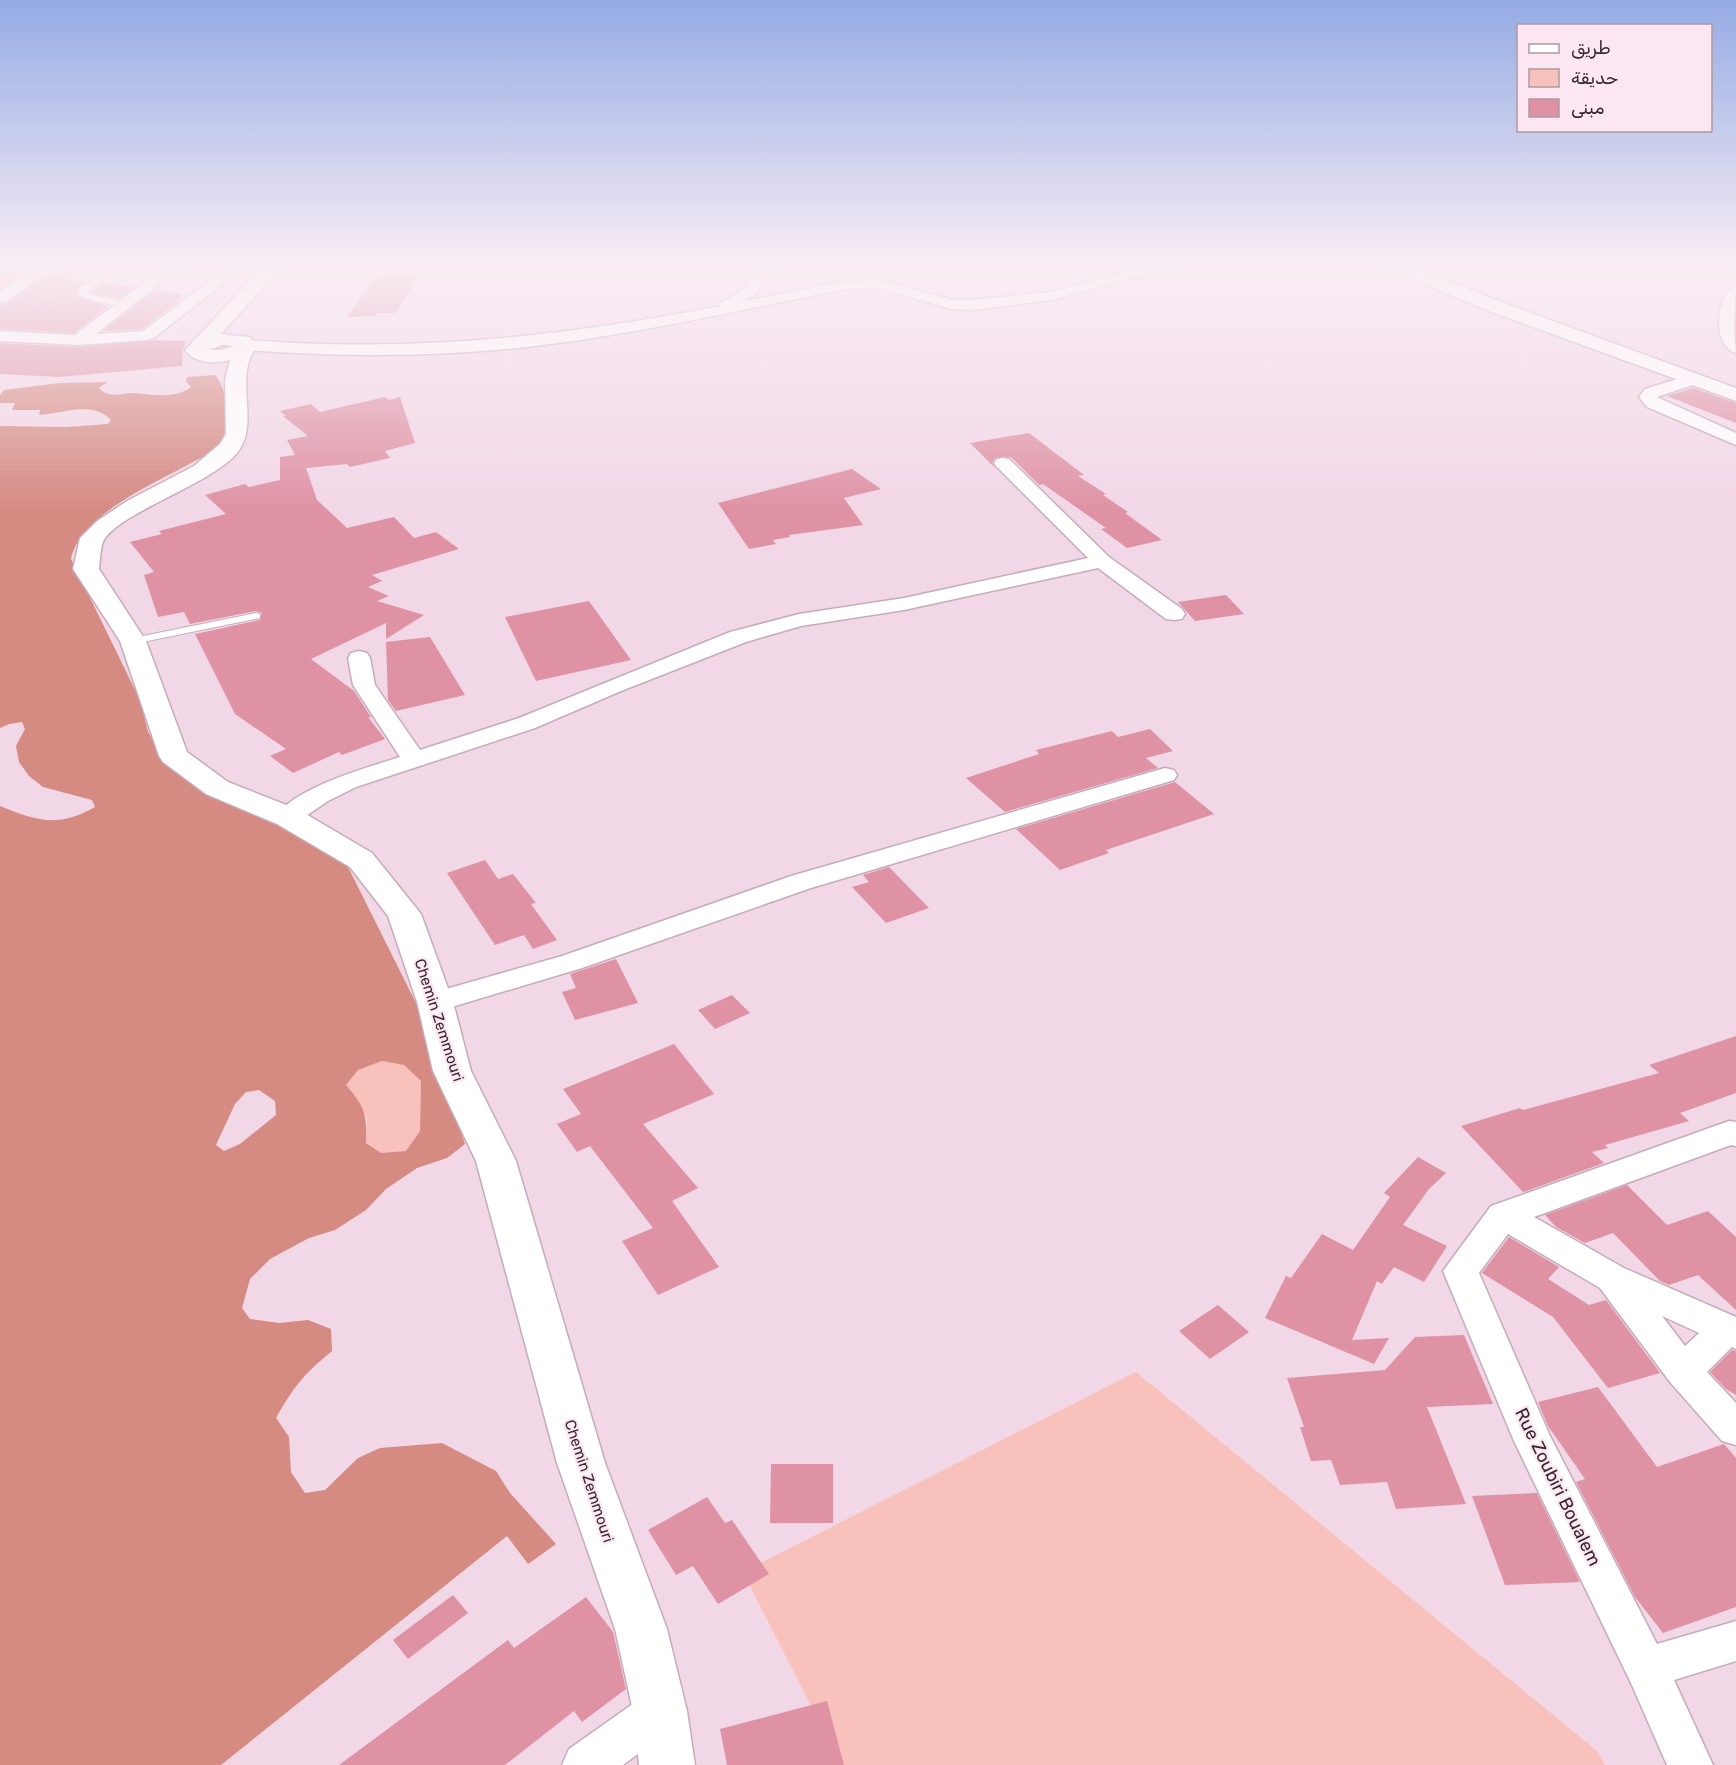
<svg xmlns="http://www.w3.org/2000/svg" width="1736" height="1765" font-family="Rubik,Vazirmatn,sans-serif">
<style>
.green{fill:#f8c1bb}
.forest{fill:#d58a82;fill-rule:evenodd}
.building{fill:#de92a4}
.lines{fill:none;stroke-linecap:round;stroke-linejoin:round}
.service-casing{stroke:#c6abba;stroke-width:2}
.minor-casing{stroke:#c6abba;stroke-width:3}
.tertiary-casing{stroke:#c6abba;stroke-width:3}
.path{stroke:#9a8691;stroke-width:2;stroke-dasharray:3 3;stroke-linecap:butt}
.service{fill:#fff;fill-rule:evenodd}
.minor{fill:#fff;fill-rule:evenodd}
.tertiary{fill:#fff;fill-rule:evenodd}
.labels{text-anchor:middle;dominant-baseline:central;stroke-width:4.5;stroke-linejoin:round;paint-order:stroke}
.street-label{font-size:15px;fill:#33282e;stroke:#fce6f2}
.near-street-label{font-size:18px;fill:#33282e;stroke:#fce6f2}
</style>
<rect width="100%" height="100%" fill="#f2d7e6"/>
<g class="green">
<path d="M382,1061L404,1065L421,1081L420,1131L406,1151L381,1153L366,1143L367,1117L346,1085L358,1070Z"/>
<path d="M1136,1372L1597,1751L1605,1765H841L743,1572Z"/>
</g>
<path class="forest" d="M215,375C224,386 227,400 226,413C225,421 226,434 222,441C217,450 202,457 193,462C156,483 80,514 71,559L140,700L148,732L170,765L339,854L349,869L419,1009L465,1144L447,1158L417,1168L386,1189L366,1210L335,1230L309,1238L270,1259L250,1279L242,1308L250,1319L279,1323L308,1320L331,1329L332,1351C304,1374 294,1386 276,1418L289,1437L291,1472L305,1493L325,1490L358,1458L380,1448L442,1443L496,1471L510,1493L556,1544L528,1564L507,1536L221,1765H0V806C37,821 58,828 95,807L92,800L43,787L29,776L19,762L16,746L25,729L22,722L9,724L0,728V426L66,427L108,424L111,420C92,400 62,414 39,415L40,410H12L15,403H0V395L4,390L60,383L108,382L99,388C109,399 122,393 135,393C153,395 175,399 191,387L186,381L187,377ZM382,1061L404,1065L421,1081L420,1131L406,1151L381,1153L366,1143C367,1114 365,1107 346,1085L358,1070ZM259,1090L275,1101L276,1115L240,1144L224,1151L216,1145L235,1104L246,1092Z"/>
<g class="building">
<path d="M53,271L76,272L66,279L87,282L78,288L77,297L109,306L74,333L0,329V305L6,304Z"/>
<path d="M0,272L25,273L0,289Z"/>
<path d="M383,274H419L396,313H377L374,316L347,317L375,278Z"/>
<path d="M102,283L134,287L119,299L91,292Z"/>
<path d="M155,290L183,294L175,304L142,329L103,331Z"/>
<path d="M154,340L186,341L183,350L182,366L60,377L0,374V343L79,347Z"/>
<path d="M1693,388L1736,403V423L1667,396Z"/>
<path d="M385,397L389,400L400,397L415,443L385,451L390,458L350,467L347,464L306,468L317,500L347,528L394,517L414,538L436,532L459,549L372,575L382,581L368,587L389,596L377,601L424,615L386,639V623L311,659L354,691L371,717H368L385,739L342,755L339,752L293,773L270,756L286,749L235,714L195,634L260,620L262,613L256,611L190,624L184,612L158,617L144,575L154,572L130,542L162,534L159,531L226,514L205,495L245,484L249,487L280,480V457L295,455L287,440L308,436L283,416H286L280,411L311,404L320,412Z"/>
<path d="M1029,433L1084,475L1078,476L1106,494L1103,495L1128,512L1125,513L1162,540L1127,548L1101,529L1106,528L1043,484L1039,485L1011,457L995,458L992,463L995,468L970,443Z"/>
<path d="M852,469L881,489L844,498L863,525L789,535L790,537L773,540L776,544L749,549L718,503Z"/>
<path d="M1226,595L1244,614L1195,621L1178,602Z"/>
<path d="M589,601L631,660L536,681L505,617Z"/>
<path d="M430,637L465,695L396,711L388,700L386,642Z"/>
<path d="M1150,729L1173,751L1146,758L1158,768L1005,812L966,778L1039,754L1036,750L1112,731L1118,737Z"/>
<path d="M1175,782L1214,814L1106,850L1109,853L1060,870L1016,829Z"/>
<path d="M485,860L498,879L513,874L536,903L531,904L557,940L533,949L524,935L495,945L447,873Z"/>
<path d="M889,867L929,908L886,923L852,887L869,882L863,875Z"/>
<path d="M616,959L638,1003L575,1020L562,992L576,988L570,974Z"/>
<path d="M732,995L750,1013L715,1029L698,1010Z"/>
<path d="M1736,1036V1093L1680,1113L1689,1121L1605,1145L1608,1148L1592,1152L1604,1163L1523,1192L1461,1126L1520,1108L1523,1110L1659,1073L1649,1065Z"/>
<path d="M674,1044L714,1094L643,1124L698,1188L672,1201L719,1267L658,1295L622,1241L653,1228L590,1146L577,1152L557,1124L581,1114L563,1089Z"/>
<path d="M1418,1157L1446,1173L1429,1189L1403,1225L1447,1246L1424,1282L1394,1267L1382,1284L1377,1281L1352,1340L1389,1338L1374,1364L1265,1318L1286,1276L1291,1278L1322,1234L1353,1250L1390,1197L1384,1193Z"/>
<path d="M1627,1185L1667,1225L1708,1211L1736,1237V1310L1698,1275L1669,1285L1660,1281L1613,1233L1585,1243L1556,1227L1545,1215Z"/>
<path d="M1509,1237L1559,1267L1548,1279L1589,1305L1606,1300L1660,1373L1608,1388L1553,1317L1482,1273Z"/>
<path d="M1218,1305L1249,1332L1210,1359L1179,1331Z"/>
<path d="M1464,1335L1493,1404L1427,1407L1466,1504L1396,1509L1387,1482L1340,1485L1331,1460L1311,1461L1300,1427H1304L1287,1378L1385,1370L1415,1337Z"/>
<path d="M1732,1350L1736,1351V1395L1726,1389L1710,1372Z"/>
<path d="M1598,1387L1657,1467L1724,1444L1736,1458V1607L1663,1633L1635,1597L1576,1482L1585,1479L1548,1426L1538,1402Z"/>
<path d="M771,1464H833V1523H770Z"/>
<path d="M1537,1493L1580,1582L1505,1585L1472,1496Z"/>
<path d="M707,1497L725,1523L732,1520L769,1574L718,1604L693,1566L676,1575L648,1530Z"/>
<path d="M453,1595L468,1613L408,1659L393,1640Z"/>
<path d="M586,1597L613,1632L626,1689L582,1722L574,1711L505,1765H339L508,1640L514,1648Z"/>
<path d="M827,1701L844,1765H727L720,1729Z"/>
</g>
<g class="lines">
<g class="service-casing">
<g id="service">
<path d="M110,265H119L113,268Z"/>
<path d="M97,279H100V283L86,293L126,303V307L94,301L79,296L80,288Z"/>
<path d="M256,613L260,614V618L133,644L127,641L133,638Z"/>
</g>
</g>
<g class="minor-casing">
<g id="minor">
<path d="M0,265H58L5,302L0,303V292L32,271L0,270Z"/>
<path d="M167,265H183L96,334L143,331L231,265H247L155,337L147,340L79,345L0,341V331L75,335Z"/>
<path d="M761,265H775L753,296L745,301L845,281L880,280L952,300H974L1050,292L1152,265H1174L1172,268L1051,300L974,310L951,309L879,288L845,289C737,311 628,336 518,348C427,357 337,357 246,350L238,345L246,340C408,353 561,337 720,306L722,302L743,290Z"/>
<path d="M1736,286L1734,328L1736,353C1710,346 1717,290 1736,286Z"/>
<path d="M1693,374L1701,379L1699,383L1657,397L1736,433V445L1647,407L1639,397L1645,389Z"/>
<path d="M1003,458L1009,459L1109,557L1182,609L1185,614L1182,619L1174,620L1166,619L1098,568L904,610L801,626L746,642L621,691L535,728L356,787L328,801L297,822L288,825L279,822L275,817C296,787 366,768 400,757L353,685L348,658L351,653L359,651L367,653L370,658L375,685L420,750L519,718L730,632L799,614L904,598L1088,558L997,467L994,463L997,459Z"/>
<path d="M1165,768L1174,770L1177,775L1174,780L811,888L582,968L435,1012L425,1009L420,1002L425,995L562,956L791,876Z"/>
<path d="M1729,1121L1736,1122V1146L1731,1145L1534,1217L1624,1268L1736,1317V1349L1732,1347L1707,1372L1736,1403V1445L1722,1441L1670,1382L1600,1288L1508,1234L1479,1273L1550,1436L1657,1644L1736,1621V1661L1674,1680L1713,1765H1667L1631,1683L1514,1441L1443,1271L1491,1206ZM1662,1316L1699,1333L1685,1346Z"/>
<path d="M660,1689L676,1696L682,1711L676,1726L623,1765H562L569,1749L644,1696Z"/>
</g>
</g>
<g class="tertiary-casing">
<g id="tertiary">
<path d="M265,265H283L221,334L250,337L256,347C233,379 261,423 237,453C210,485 115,514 103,542C100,550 100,561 99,569L146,641L187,752L228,782L299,810L372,853L421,914L453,1002L471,1071L516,1161L605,1463L667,1629L687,1711L695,1765H639L633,1711L615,1629L557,1463L476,1161L433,1071L417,1002L388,916L350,867L277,824L206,794L163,762L159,756L120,641L73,569L80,538L97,521L127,501L194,466L220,444L226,434L225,379L230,360C215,364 195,364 185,350ZM223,345L234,346L220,350H208Z"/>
<path d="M1384,265H1408L1506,304L1736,388V401L1492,312L1387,269Z"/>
</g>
</g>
<path class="path" d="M37,312L58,297L68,298"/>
<use href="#service" class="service"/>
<use href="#minor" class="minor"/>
<use href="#tertiary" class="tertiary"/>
</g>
<linearGradient id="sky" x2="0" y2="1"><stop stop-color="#94abe4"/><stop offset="0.52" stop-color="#f9edf4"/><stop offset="1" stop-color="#f9edf4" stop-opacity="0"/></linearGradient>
<rect width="1736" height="512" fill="url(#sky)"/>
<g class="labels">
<g class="street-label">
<text transform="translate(439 1020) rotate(72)">Chemin Zemmouri</text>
<text transform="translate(589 1481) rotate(72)">Chemin Zemmouri</text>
</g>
<g class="near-street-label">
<text transform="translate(1558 1487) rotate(64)">Rue Zoubiri Boualem</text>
</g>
</g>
<rect x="1517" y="24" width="195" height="108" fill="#fce6f2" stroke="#ac9aa4" stroke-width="1.5"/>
<rect x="1529" y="44" width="30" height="9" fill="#ffffff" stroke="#ac9aa4" stroke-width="1.5"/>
<text x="1571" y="54" font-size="18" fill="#33282e">طريق</text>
<rect x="1529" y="69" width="30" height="18" fill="#f8c1bb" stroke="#ac9aa4" stroke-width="1.5"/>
<text x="1571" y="84" font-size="18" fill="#33282e">حديقة</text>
<rect x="1529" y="99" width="30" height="18" fill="#de92a4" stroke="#ac9aa4" stroke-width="1.5"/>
<text x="1571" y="114" font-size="18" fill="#33282e">مبنى</text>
</svg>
